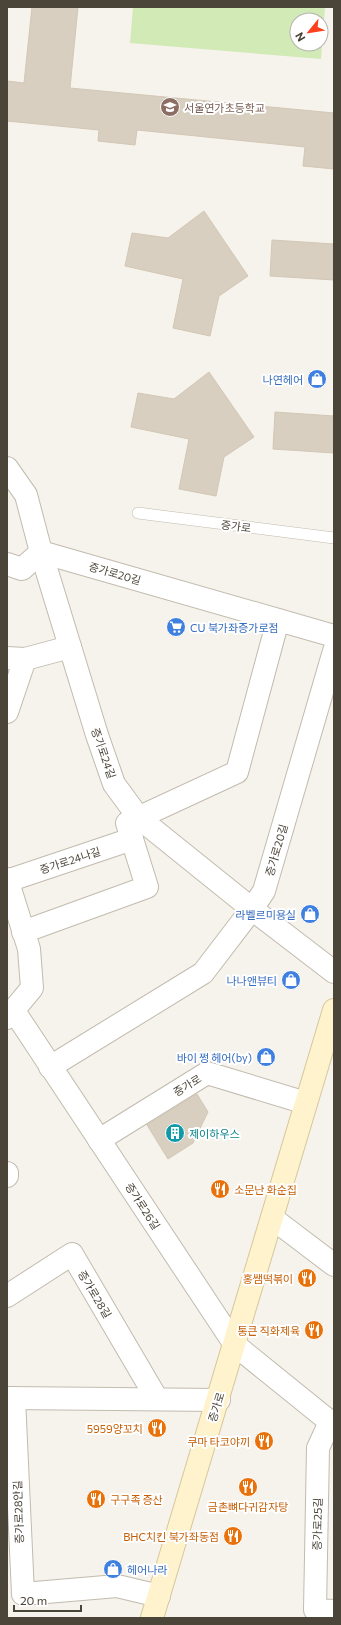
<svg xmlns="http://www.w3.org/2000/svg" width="341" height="1625" font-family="Commissioner,'Noto Sans KR',sans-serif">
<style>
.green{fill:#d2eab5;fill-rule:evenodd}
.building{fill:#d8cfc1;stroke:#d3c7b4}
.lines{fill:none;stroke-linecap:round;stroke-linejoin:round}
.lane-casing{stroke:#c2bbae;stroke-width:12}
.street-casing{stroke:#c2bbae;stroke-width:24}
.secondary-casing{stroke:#d6c79b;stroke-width:24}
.lane{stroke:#fff;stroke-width:11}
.street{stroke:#fff;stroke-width:22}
.secondary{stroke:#fff3cd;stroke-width:22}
.labels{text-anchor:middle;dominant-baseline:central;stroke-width:4;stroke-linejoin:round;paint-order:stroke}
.education-label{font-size:11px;fill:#785e54;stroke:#fff;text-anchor:start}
.shop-label{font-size:11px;fill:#366cbe;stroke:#fff;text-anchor:end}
.street-label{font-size:11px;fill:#4b4439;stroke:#fff}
.culture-label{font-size:11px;fill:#0d838f;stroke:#fff;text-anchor:start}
.food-label{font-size:11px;fill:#c56008;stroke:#fff;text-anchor:end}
</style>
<rect width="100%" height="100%" fill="#f6f3ec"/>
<path class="green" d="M133,7H325L321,59L130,43ZM297,20H321V44H297Z"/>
<g class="building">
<path d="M32,7H78L70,88L334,113V169L303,166L305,147L137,130L135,145L98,141L99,130L7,121V81L24,83Z"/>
<path d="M204,211L248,276L219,296L210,336L173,328L183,279L125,266L132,233L168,238Z"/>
<path d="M272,240L334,244V280L270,276Z"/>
<path d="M209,372L254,437L224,457L216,496L179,489L189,439L131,427L138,393L174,399Z"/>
<path d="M275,412L334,416V453L273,449Z"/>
<path d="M197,1094L208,1112L193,1143L168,1159L147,1125Z"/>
</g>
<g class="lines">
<g class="lane-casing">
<path id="lane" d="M138,513L334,538"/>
</g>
<g class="street-casing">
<g id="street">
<path d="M7,468L26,495L41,552L97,735L114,784L139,818L252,909L334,972"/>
<path d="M41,552L334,636"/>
<path d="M7,564L22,569L41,552"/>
<path d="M7,658L25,659L70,647"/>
<path d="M7,712L25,659"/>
<path d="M7,879L29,949L32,988L7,1018"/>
<path d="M7,881L132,839"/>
<path d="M23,932L147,887L127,823L237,772L278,620"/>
<path d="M14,1011L235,1345L334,1425"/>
<path d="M50,1067L203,973L252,909L264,891L334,651"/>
<path d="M99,1140L207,1073L306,1103"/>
<path d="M7,1173V1176"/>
<path d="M272,1218L334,1265"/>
<path d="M7,1296L72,1254L157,1399"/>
<path d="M7,1398L219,1400"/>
<path d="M14,1398L23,1594L117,1586L159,1596"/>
<path d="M330,1422L318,1448L315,1610L334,1611"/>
</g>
</g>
<g class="secondary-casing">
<path id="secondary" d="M152,1618L334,1010"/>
</g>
<use href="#lane" class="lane"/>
<use href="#street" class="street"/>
<use href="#secondary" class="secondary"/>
</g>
<defs>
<g id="school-disc" transform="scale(1)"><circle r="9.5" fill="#8d6e63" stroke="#fff"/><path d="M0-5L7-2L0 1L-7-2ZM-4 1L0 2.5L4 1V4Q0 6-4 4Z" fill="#fff"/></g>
<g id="shop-disc" transform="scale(1)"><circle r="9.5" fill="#3f7fe0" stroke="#fff"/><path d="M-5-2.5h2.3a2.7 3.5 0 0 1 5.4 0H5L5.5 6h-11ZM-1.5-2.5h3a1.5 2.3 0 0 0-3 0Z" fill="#fff"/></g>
<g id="supermarket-disc" transform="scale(1)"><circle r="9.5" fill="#3f7fe0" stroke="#fff"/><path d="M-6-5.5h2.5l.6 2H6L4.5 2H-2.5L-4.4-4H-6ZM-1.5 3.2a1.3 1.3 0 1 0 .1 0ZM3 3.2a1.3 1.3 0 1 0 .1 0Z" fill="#fff"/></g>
<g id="building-disc" transform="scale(1)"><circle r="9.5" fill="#0f9aa8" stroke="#fff"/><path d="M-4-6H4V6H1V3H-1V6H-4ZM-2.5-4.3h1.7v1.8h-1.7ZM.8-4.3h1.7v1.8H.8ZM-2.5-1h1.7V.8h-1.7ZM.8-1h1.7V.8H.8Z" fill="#fff"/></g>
<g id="restaurant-disc" transform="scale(1)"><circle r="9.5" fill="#e8710a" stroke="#fff"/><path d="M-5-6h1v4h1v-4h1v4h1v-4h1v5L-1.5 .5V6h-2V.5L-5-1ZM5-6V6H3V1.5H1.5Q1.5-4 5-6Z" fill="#fff"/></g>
</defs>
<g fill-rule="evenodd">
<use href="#school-disc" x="170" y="107"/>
<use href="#shop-disc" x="317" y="379"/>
<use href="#supermarket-disc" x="176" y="627"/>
<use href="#shop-disc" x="310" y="914"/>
<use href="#shop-disc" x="291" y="980"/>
<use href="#shop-disc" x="266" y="1057"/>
<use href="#building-disc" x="175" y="1133"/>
<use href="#restaurant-disc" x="220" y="1189"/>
<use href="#restaurant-disc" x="307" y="1278"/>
<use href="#restaurant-disc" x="314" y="1330"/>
<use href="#restaurant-disc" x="157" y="1428"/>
<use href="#restaurant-disc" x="264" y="1441"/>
<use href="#restaurant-disc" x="248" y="1487"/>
<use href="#restaurant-disc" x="96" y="1499"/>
<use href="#restaurant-disc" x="233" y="1536"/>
<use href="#shop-disc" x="113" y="1569"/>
</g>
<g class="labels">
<g class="education-label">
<text x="184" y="107">서울연가초등학교</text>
</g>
<g class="shop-label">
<text x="303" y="379">나연헤어</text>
<text x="190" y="627" text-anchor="start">CU 북가좌증가로점</text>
<text x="296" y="914">라벨르미용실</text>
<text x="277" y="980">나나앤뷰티</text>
<text x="252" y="1057">바이 쩡 헤어(by)</text>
<text x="127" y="1569" text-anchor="start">헤어나라</text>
</g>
<g class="street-label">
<text transform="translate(236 526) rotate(7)">증가로</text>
<text transform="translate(115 573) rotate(16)">증가로20길</text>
<text transform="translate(104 753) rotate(71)">증가로24길</text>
<text transform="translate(276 850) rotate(-74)">증가로20길</text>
<text transform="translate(70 860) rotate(-18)">증가로24나길</text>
<text transform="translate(187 1085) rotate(-32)">증가로</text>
<text transform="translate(143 1206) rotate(57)">증가로26길</text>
<text transform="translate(95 1294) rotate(59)">증가로28길</text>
<text transform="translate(216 1407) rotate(-73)">증가로</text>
<text transform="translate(18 1512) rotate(-92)">증가로28안길</text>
<text transform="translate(317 1524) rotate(-89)">증가로25길</text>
</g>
<g class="culture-label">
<text x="189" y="1133">제이하우스</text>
</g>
<g class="food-label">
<text x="234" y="1189" text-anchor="start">소문난 화순집</text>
<text x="293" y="1278">홍쌤떡볶이</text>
<text x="300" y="1330">통큰 직화제육</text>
<text x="143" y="1428">5959양꼬치</text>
<text x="250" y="1441">쿠마 타코야끼</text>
<text x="110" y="1499" text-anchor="start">구구족 증산</text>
<text x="248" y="1506" text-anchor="middle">금촌뼈다귀감자탕</text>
<text x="219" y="1536">BHC치킨 북가좌동점</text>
</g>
</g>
<rect width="341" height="1625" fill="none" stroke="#4b4439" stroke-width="16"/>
<g transform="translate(309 32) rotate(240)"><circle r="19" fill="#ffffff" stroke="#b7b4b0"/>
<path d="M0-3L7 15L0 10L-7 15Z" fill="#fc3f1d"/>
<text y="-6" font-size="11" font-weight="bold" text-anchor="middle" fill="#4b4439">N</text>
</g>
<path d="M14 1605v6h67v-6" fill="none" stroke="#4b4439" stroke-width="2"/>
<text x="20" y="1605" font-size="12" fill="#4b4439" stroke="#ffffff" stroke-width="3" paint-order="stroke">20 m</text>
</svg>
